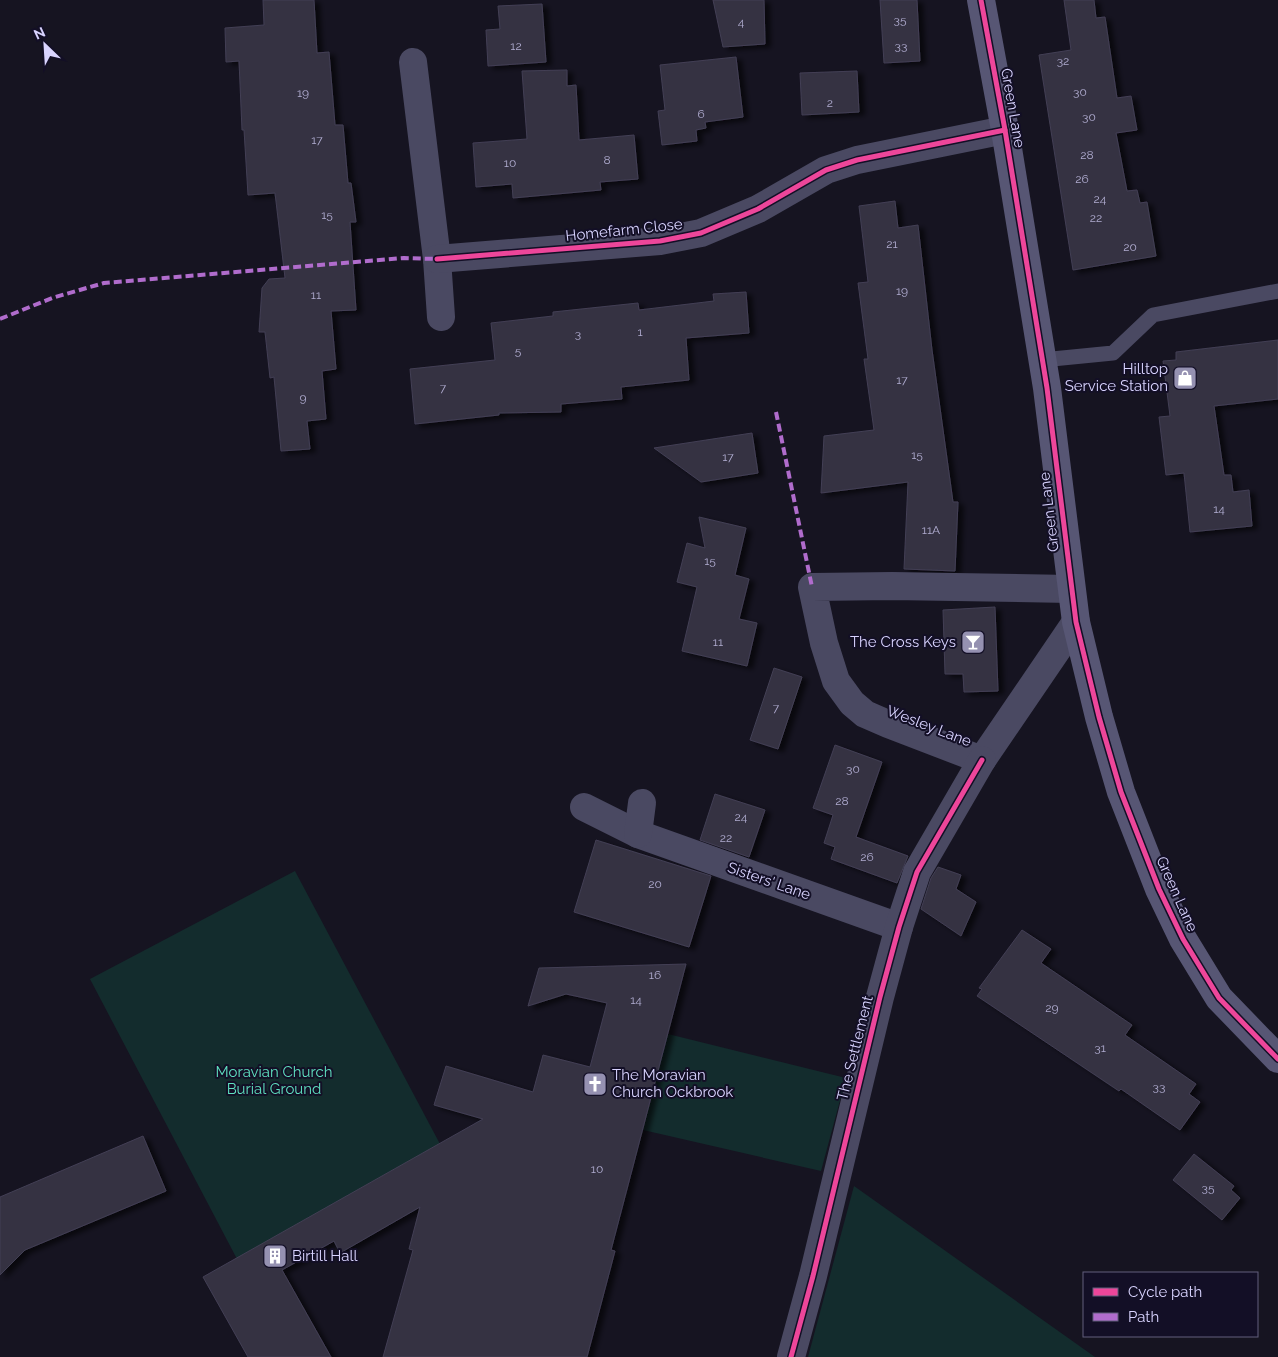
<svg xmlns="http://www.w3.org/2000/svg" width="1278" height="1357" font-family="Raleway,sans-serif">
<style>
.green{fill:#132c2d}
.building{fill:#343243;stroke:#433f54;filter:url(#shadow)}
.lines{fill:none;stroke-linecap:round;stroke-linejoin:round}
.lane{stroke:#4a4962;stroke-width:15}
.street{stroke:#4a4962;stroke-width:28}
.secondary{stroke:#575674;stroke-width:28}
.quiet{stroke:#b06ccc;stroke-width:4;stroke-dasharray:8 4;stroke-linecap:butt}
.cycleway-casing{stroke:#130f26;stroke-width:8}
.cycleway{stroke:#ed469a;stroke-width:5}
.labels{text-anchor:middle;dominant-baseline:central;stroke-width:4;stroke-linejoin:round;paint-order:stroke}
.number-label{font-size:12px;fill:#b0acd0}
.street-label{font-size:15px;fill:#d9d4ff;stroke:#130f26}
.poi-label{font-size:15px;fill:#d9d4ff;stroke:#130f26;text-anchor:end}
.park-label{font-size:15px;fill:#5fe0c0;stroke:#130f26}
</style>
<defs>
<filter id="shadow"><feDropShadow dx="5.5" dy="3" stdDeviation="2.5" flood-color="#0009"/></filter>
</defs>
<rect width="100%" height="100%" fill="#161421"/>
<g class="green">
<path d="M295,871L440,1144L237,1259L90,979Z"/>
<path d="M668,1034L846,1078L821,1171L643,1130Z"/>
<path d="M854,1186L1095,1357H808Z"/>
</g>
<g class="building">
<path d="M263,0H314L317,53L329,52L335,125H343L348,183H351L356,222H350L356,310L331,311L336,369L322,371L326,419L307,421L310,449L281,451L274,377L270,378L265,332H259L262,288L269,279L285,278L275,193L248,195L244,130H242L239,61L226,62L225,28L264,25Z"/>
<path d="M713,0H764L765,44L723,47Z"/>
<path d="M880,0H917L920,61L884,63Z"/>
<path d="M1064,0H1094L1096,18L1105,17L1117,98L1131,96L1137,130L1116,133L1127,191L1137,190L1140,203L1147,202L1156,256L1073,270L1039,55L1071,50Z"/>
<path d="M542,4L546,62L488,66L486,30L500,29L498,6Z"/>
<path d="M736,57L743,117L705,122L706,128L696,130L697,141L662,145L658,111L665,110L660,65Z"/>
<path d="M567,70V86L576,85L579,140L634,135L638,179L600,182L601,190L513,198L512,184L476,187L473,143L527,139L522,71Z"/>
<path d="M857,71L859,112L802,115L800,73Z"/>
<path d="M895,201L898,228L918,225L932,350L953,502H958L955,571L904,569L908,482L821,493L824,436L874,430L864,359H868L858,283L868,282L859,206Z"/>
<path d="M746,292L749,333L686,338L689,380L621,387L622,399L561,404V412L499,413V415L415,424L410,369L495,360L491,323L553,316V312L638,303L639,310L714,301L713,294Z"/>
<path d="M1278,340V399L1214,406L1224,475H1231L1233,492L1249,490L1252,526L1190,532L1184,473L1166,475L1159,417L1170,416L1163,361L1176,360V352Z"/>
<path d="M752,433L758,473L701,482L654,448Z"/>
<path d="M699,517L746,528L735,575L749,579L739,619L757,623L747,666L682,651L697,587L677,582L687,543L705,548Z"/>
<path d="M995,607L998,691L964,692L963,674H945L943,610Z"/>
<path d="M774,668L802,677L778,749L750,740Z"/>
<path d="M835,745L882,762L856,837L908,856L897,883L831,859L835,847L824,843L833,815L813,808Z"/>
<path d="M715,794L765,810L749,857L700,840Z"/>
<path d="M596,840L711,876L689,947L574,912Z"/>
<path d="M938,867L961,875L956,889L976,902L961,936L921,909L931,878Z"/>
<path d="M1022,930L1051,949L1041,963L1132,1025L1125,1035L1196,1084L1189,1094L1200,1102L1180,1130L1121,1089L1119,1091L977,996L982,989L979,988Z"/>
<path d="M686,964L611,1250L615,1251L587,1357H383L413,1250L409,1249L420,1207L340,1253L334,1241L282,1270L331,1357H248L203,1277L483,1119L434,1105L446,1066L533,1092L543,1055L590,1067L607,1003L566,994L528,1006L539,968Z"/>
<path d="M143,1136L166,1191L25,1250L0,1275V1197Z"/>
<path d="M1194,1154L1234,1186L1231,1190L1240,1198L1222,1220L1173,1180Z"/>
</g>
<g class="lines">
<path class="lane" d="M1042,360L1113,353L1153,315L1278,291"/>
<g class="street">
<path d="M413,62L437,259L441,317"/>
<path d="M437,259L660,241L701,233L758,209L826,170L857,160L1005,130"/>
<path d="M1071,589L892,586L812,587L824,643L836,681L852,703L865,714L888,724L982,760L1076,622"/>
<path d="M584,807L638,834L899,927"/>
<path d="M638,834L642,803"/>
<path d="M791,1357L813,1276L880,997L899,927L917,872L982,760"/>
</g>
<path class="secondary" d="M981,0L1005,130L1047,388L1076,622L1099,717L1121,792L1159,889L1183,939L1219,998L1278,1059"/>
<g class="quiet">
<path d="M0,319L52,298L104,283L404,258L437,259"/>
<path d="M776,412L812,587"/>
</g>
<g class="cycleway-casing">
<g id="cycleway">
<path d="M981,0L1005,130L1047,388L1076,622L1099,717L1121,792L1159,889L1183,939L1219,998L1278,1059"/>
<path d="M437,259L660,241L701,233L758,209L826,170L857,160L1005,130"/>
<path d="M791,1357L813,1276L880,997L899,927L917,872L982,760"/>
</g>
</g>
<use href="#cycleway" class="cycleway"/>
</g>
<defs>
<g id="shop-square" transform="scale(1.25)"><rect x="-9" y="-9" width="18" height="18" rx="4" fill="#9591b1" stroke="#130f26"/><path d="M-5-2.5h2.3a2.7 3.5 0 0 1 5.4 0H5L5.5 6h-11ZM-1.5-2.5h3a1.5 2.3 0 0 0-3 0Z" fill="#fff"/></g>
<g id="bar-square" transform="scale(1.25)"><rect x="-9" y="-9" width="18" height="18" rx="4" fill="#9591b1" stroke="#130f26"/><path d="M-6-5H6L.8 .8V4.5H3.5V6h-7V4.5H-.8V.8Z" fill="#fff"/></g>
<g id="church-square" transform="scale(1.25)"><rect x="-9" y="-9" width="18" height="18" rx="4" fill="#9591b1" stroke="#130f26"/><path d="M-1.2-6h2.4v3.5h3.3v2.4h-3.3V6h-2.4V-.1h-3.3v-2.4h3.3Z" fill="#fff"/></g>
<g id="building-square" transform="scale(1.25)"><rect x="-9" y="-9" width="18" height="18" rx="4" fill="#9591b1" stroke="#130f26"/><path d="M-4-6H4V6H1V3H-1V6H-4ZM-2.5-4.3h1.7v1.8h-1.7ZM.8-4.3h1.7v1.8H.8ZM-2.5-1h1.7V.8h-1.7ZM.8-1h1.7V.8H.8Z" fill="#fff"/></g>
</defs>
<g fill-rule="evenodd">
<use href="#shop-square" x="1185" y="378"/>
<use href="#bar-square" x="973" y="642"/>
<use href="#church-square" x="595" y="1084"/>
<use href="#building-square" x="275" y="1256"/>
</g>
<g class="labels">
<g class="number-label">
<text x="900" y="20">35</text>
<text x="741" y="22">4</text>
<text x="516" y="46">12</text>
<text x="901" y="46">33</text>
<text x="1063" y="61">32</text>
<text x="1080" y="92">30</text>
<text x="303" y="93">19</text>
<text x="830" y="103">2</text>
<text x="701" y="114">6</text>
<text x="1089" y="117">30</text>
<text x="317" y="140">17</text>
<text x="1087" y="155">28</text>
<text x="607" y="160">8</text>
<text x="510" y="163">10</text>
<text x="1082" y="179">26</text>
<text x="1100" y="199">24</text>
<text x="327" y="215">15</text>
<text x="1096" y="218">22</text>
<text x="892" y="244">21</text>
<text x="1130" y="247">20</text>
<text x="902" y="291">19</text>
<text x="316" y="295">11</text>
<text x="640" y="332">1</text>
<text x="578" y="334">3</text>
<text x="518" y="351">5</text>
<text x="902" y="380">17</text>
<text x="443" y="388">7</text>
<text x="303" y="398">9</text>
<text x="917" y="455">15</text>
<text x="728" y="457">17</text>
<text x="1219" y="509">14</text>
<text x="931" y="530">11A</text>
<text x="710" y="561">15</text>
<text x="718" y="642">11</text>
<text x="776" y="708">7</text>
<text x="853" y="769">30</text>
<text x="842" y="801">28</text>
<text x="741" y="817">24</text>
<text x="726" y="838">22</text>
<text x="867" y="857">26</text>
<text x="655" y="884">20</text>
<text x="655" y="975">16</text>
<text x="636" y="1000">14</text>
<text x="1052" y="1008">29</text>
<text x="1100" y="1048">31</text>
<text x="1159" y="1087">33</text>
<text x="597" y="1169">10</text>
<text x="1208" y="1188">35</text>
</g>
<g class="street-label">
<text transform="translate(1013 108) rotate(80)">Green Lane</text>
<text transform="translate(624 230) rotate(-6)">Homefarm Close</text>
<text transform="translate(1049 512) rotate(-97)">Green Lane</text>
<text transform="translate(929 726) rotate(21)">Wesley Lane</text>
<text transform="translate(769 881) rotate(19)">Sisters' Lane</text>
<text transform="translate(1177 894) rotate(66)">Green Lane</text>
<text transform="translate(855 1048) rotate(-76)">The Settlement</text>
</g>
<g class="poi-label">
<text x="1168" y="369">Hilltop<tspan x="1168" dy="17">Service Station</tspan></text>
<text x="956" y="642">The Cross Keys</text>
<text x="612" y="1075" text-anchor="start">The Moravian<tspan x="612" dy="17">Church Ockbrook</tspan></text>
<text x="292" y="1256" text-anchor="start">Birtill Hall</text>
</g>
<g class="park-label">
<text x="274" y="1072">Moravian Church<tspan x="274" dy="17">Burial Ground</tspan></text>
</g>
</g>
<rect x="1083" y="1272" width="175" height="65" fill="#130f26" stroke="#625e7d"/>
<rect x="1093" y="1288" width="25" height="8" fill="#ed469a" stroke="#625e7d"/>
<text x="1128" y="1297" font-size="15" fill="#d9d4ff">Cycle path</text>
<rect x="1093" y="1313" width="25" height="8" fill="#b06ccc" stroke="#625e7d"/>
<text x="1128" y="1322" font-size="15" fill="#d9d4ff">Path</text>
<g transform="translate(45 45) rotate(335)" stroke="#130f26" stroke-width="4" paint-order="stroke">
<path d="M0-4L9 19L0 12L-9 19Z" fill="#d9d4ff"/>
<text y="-8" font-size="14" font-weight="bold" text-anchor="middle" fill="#d9d4ff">N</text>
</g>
</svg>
